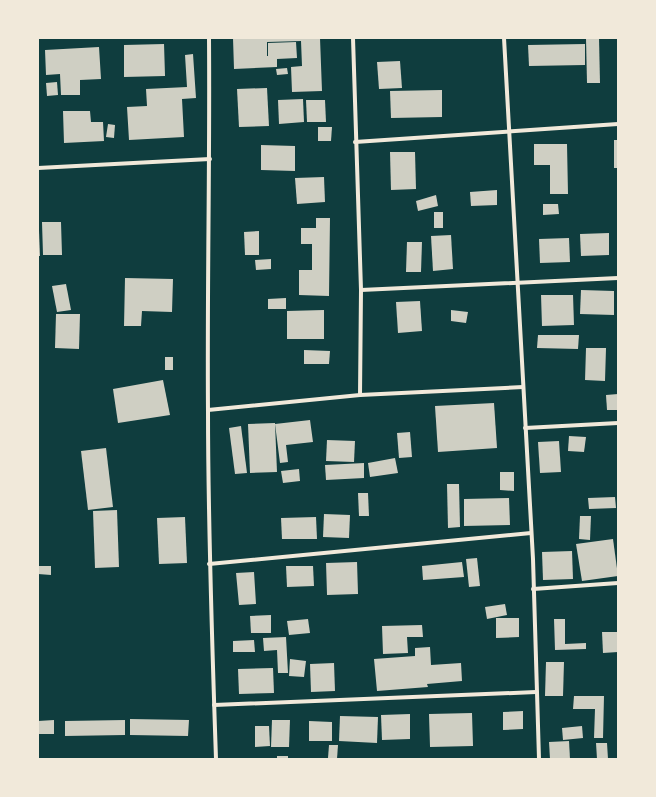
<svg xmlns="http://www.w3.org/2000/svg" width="656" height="797" font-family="'PT Sans',sans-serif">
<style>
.building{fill:#cfcfc3}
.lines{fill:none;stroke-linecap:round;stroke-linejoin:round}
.minor{stroke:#f1e9da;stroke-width:4}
</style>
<rect width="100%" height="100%" fill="#0f3d3e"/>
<g class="building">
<path d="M233,38H320L322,91L292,92L291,67L302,66L301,41L267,42V56H268V43L296,42L297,58L277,59V67L234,69Z"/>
<path d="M586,38H599L600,83H587Z"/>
<path d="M164,44L165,76L124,77V45Z"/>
<path d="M585,44V65L529,66L528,45Z"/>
<path d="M99,47L101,79L80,80V95H61L60,74L46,75L45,50Z"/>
<path d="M193,54L196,98L182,99L184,137L129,140L127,107L147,106L146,89L187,87L185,55Z"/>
<path d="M400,61L402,88L379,89L377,62Z"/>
<path d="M287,68L288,74L277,75L276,69Z"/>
<path d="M57,82L58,95L47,96L46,83Z"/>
<path d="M267,88L269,126L239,127L237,89Z"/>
<path d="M442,90V117L391,118L390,91Z"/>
<path d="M303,99L304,122L279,124L278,100Z"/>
<path d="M306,100H325L326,122H307Z"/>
<path d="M63,111H90L91,122H103L104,141L64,143Z"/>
<path d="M108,124L115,125L114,138L106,137Z"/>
<path d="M318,127H332L331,141H318Z"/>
<rect x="614" y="140" width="4" height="28"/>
<path d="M534,144H567L568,194H550V165H534Z"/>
<path d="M261,145L295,146V171L261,170Z"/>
<path d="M390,152H415L416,189L391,190Z"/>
<path d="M324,177L325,202L297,204L295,178Z"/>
<path d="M497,190V205L471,206L470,192Z"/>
<path d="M436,195L438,206L418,211L416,201Z"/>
<path d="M543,204H558L559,214L543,215Z"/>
<rect x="434" y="212" width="9" height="16"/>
<path d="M316,218H330L329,296L299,295V270H312V244H301V228H316Z"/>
<path d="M42,222H61L62,255H43Z"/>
<path d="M38,231H39L40,256H38Z"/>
<path d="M259,231V255H245L244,232Z"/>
<path d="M609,233V255L581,256L580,234Z"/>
<path d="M451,235L453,269L433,271L431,236Z"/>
<path d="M569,238L570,262L540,263L539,239Z"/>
<path d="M407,242H422L421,272H406Z"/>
<path d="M271,259V269L256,270L255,260Z"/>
<path d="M125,278L173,279L172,312L142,311L141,326H124Z"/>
<path d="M66,284L71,310L57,312L52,286Z"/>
<path d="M581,290L614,291V315L580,314Z"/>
<path d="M541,295H573L574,325L542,326Z"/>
<path d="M286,298V309H268V299Z"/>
<path d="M420,301L422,331L398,333L396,302Z"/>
<path d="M324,310V339H287V311Z"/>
<path d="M451,310L468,312L466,323L451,321Z"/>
<path d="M56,314H80L79,349L55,348Z"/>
<path d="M538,335H579L578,349L537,348Z"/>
<path d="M586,348H606L605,381L585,380Z"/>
<path d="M304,350L330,351L329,364H304Z"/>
<rect x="165" y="357" width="8" height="13"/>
<path d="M163,380L170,415L118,423L113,389Z"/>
<path d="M618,394V410H607L606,395Z"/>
<path d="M494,403L497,448L438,452L435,406Z"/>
<path d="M310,420L313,442L286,445L288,462L280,463L275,424Z"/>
<path d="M275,423L277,472L250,473L248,424Z"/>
<path d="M241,426L247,473L235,474L229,428Z"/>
<path d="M410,432L412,457L399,458L397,433Z"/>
<path d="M569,436L586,437L584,452L568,451Z"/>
<path d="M327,440L355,441L354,462L326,461Z"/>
<path d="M559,441L561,472L540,473L538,442Z"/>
<path d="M106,448L113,507L88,510L81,451Z"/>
<path d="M395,458L398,473L370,477L368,463Z"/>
<path d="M364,463V478L326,480L325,465Z"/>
<path d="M299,469L300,481L283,483L281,471Z"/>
<path d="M500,472H514V491L500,490Z"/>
<path d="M447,484H459L460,527L448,528Z"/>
<path d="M358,493H368L369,516H359Z"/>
<path d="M615,497L616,508L589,509L588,498Z"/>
<path d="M509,498L510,525L464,526V499Z"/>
<path d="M117,510L119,567L95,568L93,511Z"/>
<path d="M324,514L350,515L349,538L323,537Z"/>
<path d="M580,516H591L590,540L579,539Z"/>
<path d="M185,517L187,563L159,564L157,518Z"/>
<path d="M316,517L317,539H282L281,518Z"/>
<path d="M613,539L618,576L582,581L576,544Z"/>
<path d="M572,551L573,579L543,580L542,552Z"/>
<path d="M477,558L480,586L469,587L466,559Z"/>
<path d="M357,562L358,594L327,595L326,563Z"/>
<path d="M462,562L464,577L423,580L422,566Z"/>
<path d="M38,566H51V575L38,574Z"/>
<path d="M286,566H313L314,586L287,587Z"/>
<path d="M254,572L256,604L239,605L236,573Z"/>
<path d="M505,604L507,615L487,619L485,607Z"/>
<path d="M271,615V633H251L250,616Z"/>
<path d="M496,618H519V637L496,638Z"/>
<path d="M308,619L310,633L289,635L287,621Z"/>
<path d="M554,619H565V644L586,643V649L555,650Z"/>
<path d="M422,625L423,637H407L408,653L383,654L382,626Z"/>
<path d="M602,632H618V652L603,653Z"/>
<path d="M286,637L288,673H278L277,650L264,651L263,638Z"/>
<path d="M254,640L255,652H233V641Z"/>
<path d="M430,647L431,665L461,663L462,681L427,684L428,687L377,691L374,659L415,656V648Z"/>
<path d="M290,659L306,661L304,677L289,676Z"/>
<path d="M546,662H564L563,696H545Z"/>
<path d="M334,663L335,691L311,692L310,664Z"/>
<path d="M273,668L274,693L239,694L238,669Z"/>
<path d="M574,696H604L603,738H594L595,709H573Z"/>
<path d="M523,711V729L503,730V712Z"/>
<path d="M472,713L473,746L430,747L429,714Z"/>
<path d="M410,714V739L382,740L381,715Z"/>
<path d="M340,716L378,717L377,743L339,741Z"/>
<path d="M130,719L189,720L188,736L130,735Z"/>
<path d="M54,720V734H38V721Z"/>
<path d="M125,720V735L65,736V721Z"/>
<path d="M272,720H290L289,747H271Z"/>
<path d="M309,721L332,722V741H309Z"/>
<path d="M255,726H269L270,746L255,747Z"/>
<path d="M582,726L583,738L563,740L562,728Z"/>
<path d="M569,741L570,759H550L549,742Z"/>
<path d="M596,743H607L608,759H597Z"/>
<path d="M329,745H338L337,759L328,758Z"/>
<rect x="277" y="756" width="11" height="3"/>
</g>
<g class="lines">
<g class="minor">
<path d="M209,38C210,162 207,287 208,411C208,527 212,643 216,759"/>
<path d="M504,38L533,559L539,759"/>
<path d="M355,142L618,124"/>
<path d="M38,168L210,159"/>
<path d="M361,290L618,278"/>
<path d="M360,395L523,387"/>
<path d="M208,410L360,395L361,290L353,38"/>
<path d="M525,428L618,423"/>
<path d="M209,564L531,533"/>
<path d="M533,589L618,583"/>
<path d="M214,705L536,692"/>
</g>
</g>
<rect width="656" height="797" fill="none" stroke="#f1e9da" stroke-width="78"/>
</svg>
